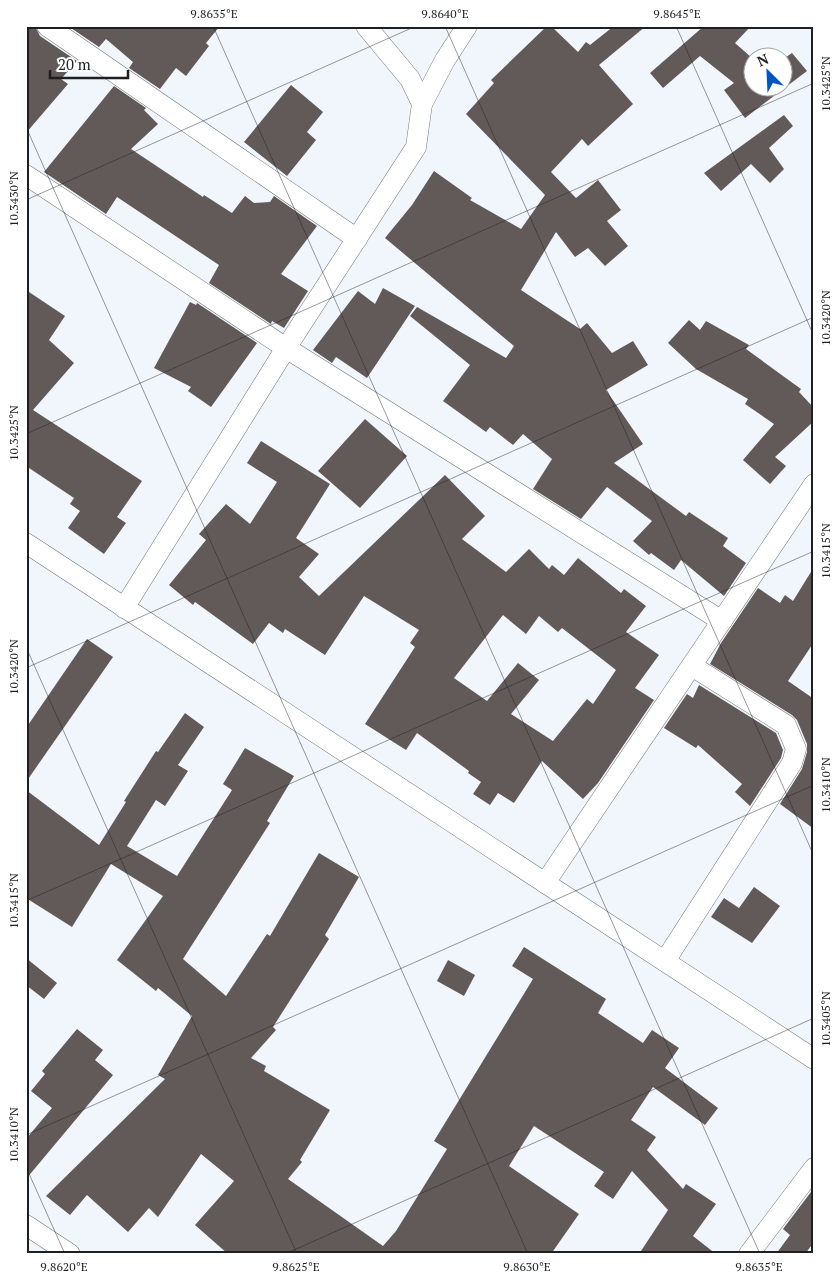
<svg xmlns="http://www.w3.org/2000/svg" width="840" height="1280" font-family="'PT Serif',serif">
<style>
.building{fill:#625a59;fill-rule:evenodd}
.lines{fill:none;stroke-linecap:round;stroke-linejoin:round}
.street-casing{stroke:#73787d;stroke-width:21}
.street{stroke:#fff;stroke-width:20}
.ticks{fill:none;stroke:#1d1f21;stroke-width:1;stroke-opacity:0.45}
.neatline{fill:none;stroke:#1d1f21;stroke-width:2}
.ticks-label{font-size:12px;text-anchor:middle;fill:#1d1f21}
</style>
<rect width="100%" height="100%" fill="#f1f6fc"/>
<g class="building">
<path d="M26,26H35L40,36L77,61L61,79L68,84L26,133Z"/>
<path d="M68,26H220L206,43L209,46L186,76L176,68L160,89L129,68L133,62L106,39L99,47Z"/>
<path d="M547,26H551L578,52L586,42L590,45L614,26H646L599,65L633,104L588,146L582,139L551,172L576,198L598,180L621,210L607,221L628,246L605,266L588,248L575,257L556,232L521,290L580,329L587,323L612,353L633,341L648,365L606,390L643,444L614,463L686,516L689,512L728,538L723,546L746,563L724,596L681,560L674,570L651,553L649,555L633,541L652,521L607,487L581,519L533,489L552,459L523,434L513,445L490,427L486,432L443,401L470,365L410,316L417,307L506,358L514,346L385,238L412,205L434,171L472,198L470,200L521,229L545,195L466,114L494,83L491,80Z"/>
<path d="M704,26H751L735,43L752,58V88H782V60L792,53L807,71L745,118L724,90L734,83L700,56L663,88L650,73Z"/>
<path d="M291,85L323,112L307,132L316,140L287,176L244,142Z"/>
<path d="M114,86L146,108L144,110L158,124L131,149L203,197L204,195L232,213L245,196L254,203L270,202L274,196L317,226L281,274L308,291L284,328L272,321L271,324L209,283L219,265L117,197L106,214L44,172Z"/>
<path d="M784,115L793,126L769,148L784,169L770,183L751,164L721,191L704,173Z"/>
<path d="M383,288L415,306L367,378L336,357L332,363L313,350L358,291L375,304Z"/>
<path d="M26,290L65,316L49,340L74,363L33,410L142,481L117,517L126,523L104,554L68,528L80,511L70,504L74,498L26,466Z"/>
<path d="M190,302L196,305L197,303L257,343L211,407L188,391L191,387L154,368Z"/>
<path d="M689,320L700,330L706,321L749,345L746,349L801,389L799,392L814,408V421L775,457L786,466L770,484L743,460L774,424L745,404L748,399L696,369L668,343Z"/>
<path d="M365,419L407,456L360,508L318,471Z"/>
<path d="M261,441L330,484L296,538L319,554L299,577L319,596L445,475L485,516L462,539L506,572L529,549L549,569L552,565L564,575L578,558L621,593L624,589L646,606L626,632L659,655L635,688L654,700L598,783L583,799L542,761L514,803L498,793L490,805L473,794L481,782L468,773L469,771L417,733L406,750L365,724L415,647L410,643L419,630L364,596L325,655L285,629L283,633L269,623L253,644L195,602L193,605L169,585L206,540L199,534L226,504L250,524L277,482L247,463ZM503,615L526,634L539,616L558,632L562,628L616,670L593,704L587,699L553,741L511,714L539,680L518,663L487,701L454,678Z"/>
<path d="M814,567V642L788,681L814,699V829L780,804L802,769L807,752V744L797,720L792,715L710,664L721,643L758,588L780,603L785,595L793,601Z"/>
<path d="M87,639L113,657L26,782V728Z"/>
<path d="M699,685L776,733L783,750L781,758L750,806L735,792L742,784L698,745L696,748L664,728L687,694L693,698Z"/>
<path d="M185,713L204,727L178,765L188,771L165,806L156,800L127,846L177,876L232,790L223,784L245,748L294,776L267,821L270,823L183,959L226,996L267,934L270,936L319,853L359,877L325,935L329,939L273,1027L276,1030L251,1058L266,1066L264,1071L330,1110L300,1160L302,1162L288,1179L383,1246L396,1231L447,1149L434,1141L533,979L512,966L524,947L606,999L598,1013L643,1043L652,1030L679,1048L665,1068L718,1108L705,1125L653,1087L631,1120L656,1137L647,1150L683,1189L686,1184L716,1204L693,1236L716,1254H639L668,1210L632,1171L613,1199L594,1186L604,1172L534,1126L509,1166L579,1214L551,1254H228L195,1225L234,1181L201,1154L158,1217L149,1208L128,1232L87,1195L70,1215L46,1196L165,1079L158,1075L192,1016L158,988L156,991L117,960L163,896L111,864L72,927L26,898V790L99,845L126,802L124,801L156,751L158,752Z"/>
<path d="M754,887L780,906L752,943L711,917L724,898L739,908Z"/>
<path d="M26,958L57,983L44,999L26,985Z"/>
<path d="M448,960L475,975L464,996L437,981Z"/>
<path d="M77,1029L103,1050L95,1060L113,1075L26,1179V1139L52,1108L31,1091L45,1074L42,1071Z"/>
<path d="M814,1188V1242L805,1254H776L790,1235L783,1229Z"/>
</g>
<g class="lines">
<g class="street-casing">
<g id="street">
<path d="M47,26L357,239"/>
<path d="M422,104L445,60L467,26"/>
<path d="M26,175L286,348L722,621"/>
<path d="M26,543L814,1059"/>
<path d="M124,608L286,348L416,147L422,104L410,79L366,26"/>
<path d="M545,883L814,484"/>
<path d="M665,961L792,763L796,749L786,725L692,666"/>
<path d="M26,1225L70,1254"/>
<path d="M749,1254L814,1168"/>
</g>
</g>
<use href="#street" class="street"/>
</g>
<path class="ticks" d="M213,26L760,1254M445,26L814,856M676,26L814,336M26,127L528,1254M26,200L416,26M26,434L814,83M26,647L297,1254M26,668L814,317M26,901L814,551M26,1135L814,785M26,1167L65,1254M285,1254L814,1018M810,1254L814,1252"/>
<rect width="840" height="1280" fill="none" stroke="#ffffff" stroke-width="55"/>
<g transform="translate(768 72) rotate(336)"><circle r="24" fill="#ffffff" stroke="#a5a5a6"/>
<path d="M0-4L9 19L0 12L-9 19Z" fill="#0056c0"/>
<text y="-8" font-size="14" font-weight="bold" text-anchor="middle" fill="#1d1f21">N</text>
</g>
<path d="M50 70v8h78v-8" fill="none" stroke="#1d1f21" stroke-width="2.5"/>
<text x="58" y="70" font-size="15" fill="#1d1f21" stroke="#ffffff" stroke-width="4" paint-order="stroke">20 m</text>
<rect x="28" y="28" width="784" height="1224" class="neatline"/>
<g class="ticks-label">
<text x="214" y="18">9.8635°E</text>
<text x="445" y="18">9.8640°E</text>
<text x="677" y="18">9.8645°E</text>
<text transform="translate(826 84) rotate(-90)" y="4">10.3425°N</text>
<text transform="translate(14 199) rotate(-90)" y="4">10.3430°N</text>
<text transform="translate(826 318) rotate(-90)" y="4">10.3420°N</text>
<text transform="translate(14 433) rotate(-90)" y="4">10.3425°N</text>
<text transform="translate(826 551) rotate(-90)" y="4">10.3415°N</text>
<text transform="translate(14 667) rotate(-90)" y="4">10.3420°N</text>
<text transform="translate(826 785) rotate(-90)" y="4">10.3410°N</text>
<text transform="translate(14 901) rotate(-90)" y="4">10.3415°N</text>
<text transform="translate(826 1019) rotate(-90)" y="4">10.3405°N</text>
<text transform="translate(14 1135) rotate(-90)" y="4">10.3410°N</text>
<text x="64" y="1271">9.8620°E</text>
<text x="296" y="1271">9.8625°E</text>
<text x="527" y="1271">9.8630°E</text>
<text x="759" y="1271">9.8635°E</text>
</g>
</svg>
